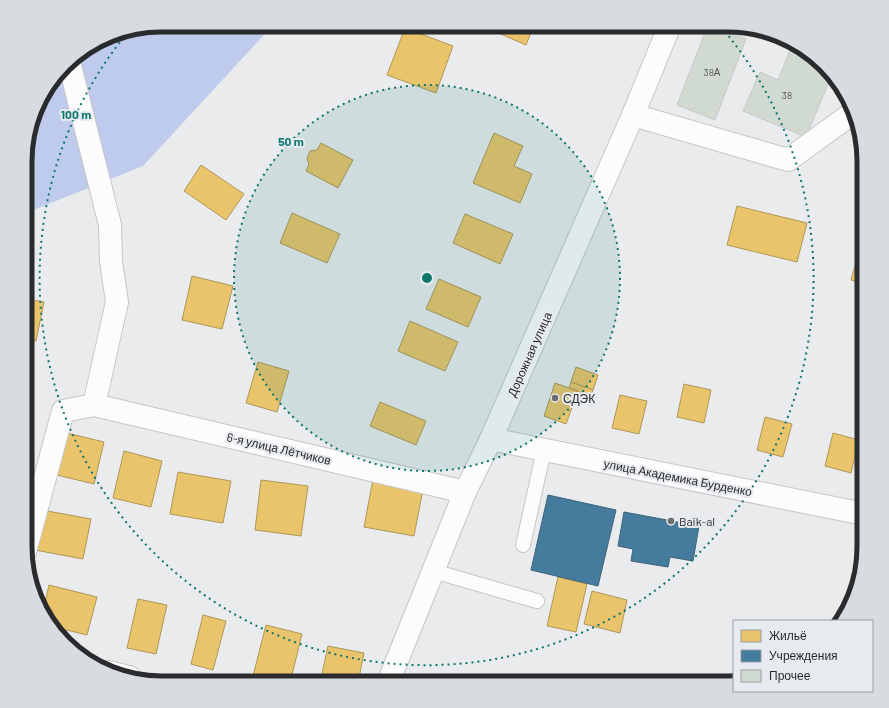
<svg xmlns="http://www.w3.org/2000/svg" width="889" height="708" font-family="Barlow,sans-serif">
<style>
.forest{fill:#becbec}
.homes{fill:#e9c46a;stroke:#b09658}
.public{fill:#457b9d;stroke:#3d637b}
.building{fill:#d0dad0;stroke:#c7c8c9}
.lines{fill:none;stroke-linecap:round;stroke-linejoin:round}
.service-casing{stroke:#c5c6c8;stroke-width:16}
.minor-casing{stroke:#c5c6c8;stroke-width:24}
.tertiary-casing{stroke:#c5c6c8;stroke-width:24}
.secondary-casing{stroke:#c5c6c8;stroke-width:24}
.service{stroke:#fcfcfc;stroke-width:14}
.minor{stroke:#fcfcfc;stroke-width:22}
.tertiary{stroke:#fcfcfc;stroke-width:22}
.secondary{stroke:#fcfcfc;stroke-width:22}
.ring{fill:none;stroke:#0f766e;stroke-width:2;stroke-dasharray:2 4}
.poi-dot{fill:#6d6e70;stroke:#e7eaef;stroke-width:1.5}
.labels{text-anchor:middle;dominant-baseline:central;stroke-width:4;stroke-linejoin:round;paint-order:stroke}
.number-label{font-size:10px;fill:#545756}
.street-label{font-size:12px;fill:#2a2b2d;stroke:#e7eaef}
.poi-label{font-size:12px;fill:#2a2b2d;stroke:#e7eaef;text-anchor:start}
.rim{fill:none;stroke:#2a2b2d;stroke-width:5}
.centre{fill:#0f766e;stroke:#e7eaef;stroke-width:2}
.ring-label{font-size:12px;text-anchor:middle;font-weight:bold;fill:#0f766e;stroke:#e7eaef;stroke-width:4;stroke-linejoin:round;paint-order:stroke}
</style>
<rect width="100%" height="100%" fill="#e9ebed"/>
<path class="forest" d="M161,25H273L143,166L26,213V143L43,93L71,59L117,32Z"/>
<g class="homes">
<path d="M480,25H534L526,45Z"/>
<path d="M405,28L453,46L436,93L387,75Z"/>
<path d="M494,133L523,146L514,166L532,174L520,203L473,183Z"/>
<path d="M321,143L353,160L338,188L306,171L309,164L307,158L310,151L317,150Z"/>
<path d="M201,165L244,194L226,220L184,191Z"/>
<path d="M737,206L807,223L797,262L727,245Z"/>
<path d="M292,213L340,234L327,263L280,243Z"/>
<path d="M465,214L513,234L500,264L453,243Z"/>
<path d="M862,241H864V284L851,280Z"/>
<path d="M192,276L233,286L222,329L182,320Z"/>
<path d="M439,279L481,297L468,327L426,309Z"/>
<path d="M26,299L44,302L36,341L26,340Z"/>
<path d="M410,321L458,342L445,371L398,351Z"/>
<path d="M258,362L289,371L277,412L246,403Z"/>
<path d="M576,367L598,375L593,390L571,382Z"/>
<path d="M571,382L593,390L588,402L575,398L578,391L569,388Z"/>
<path d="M555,383L578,391L566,424L544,416Z"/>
<path d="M684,384L711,390L704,423L677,417Z"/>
<path d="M620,395L647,401L639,434L612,428Z"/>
<path d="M380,402L426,421L416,445L370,426Z"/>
<path d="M765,417L792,424L783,457L757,450Z"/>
<path d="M67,433L104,442L94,484L57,475Z"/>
<path d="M833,433L859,440L851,473L825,466Z"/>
<path d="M124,451L162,461L151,507L113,498Z"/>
<path d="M178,472L231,481L223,523L170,514Z"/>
<path d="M373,479L423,489L414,536L364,527Z"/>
<path d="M261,480L308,486L301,536L255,530Z"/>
<path d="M42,510L91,519L83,559L35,550Z"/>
<path d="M558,577L587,584L576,632L547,626Z"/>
<path d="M49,585L97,597L87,635L54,627L43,612Z"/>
<path d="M592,591L627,600L620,633L584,624Z"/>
<path d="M138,599L167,605L156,654L127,648Z"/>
<path d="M203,615L226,621L213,670L191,664Z"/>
<path d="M266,625L302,634L290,683H278L253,676Z"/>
<path d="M328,646L364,653L358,683H320Z"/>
</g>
<g class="public">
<path d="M548,495L616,510L598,586L531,570Z"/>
<path d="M624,512L699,526L693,561L670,557L668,567L631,561L633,549L618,546Z"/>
</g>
<g class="building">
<path d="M708,25H712L746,39L715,120L677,105Z"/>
<path d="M793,43L818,59L831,77L806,137L743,111L760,72L778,80Z"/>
</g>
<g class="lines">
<g class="service-casing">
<g id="service">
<path d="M523,545L544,450"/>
<path d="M433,571L537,601"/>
</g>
</g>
<g class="minor-casing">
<g id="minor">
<path d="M633,115L788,160L854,112"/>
<path d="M94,405L465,492"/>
<path d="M25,552L63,411L94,405L117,302L111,261L110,225L69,62"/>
<path d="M108,672L129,677"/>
</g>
</g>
<g class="tertiary-casing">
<path id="tertiary" d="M491,439L864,514"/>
</g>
<g class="secondary-casing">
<path id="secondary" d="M388,683L465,492L491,439L633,115L670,25"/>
</g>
<use href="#service" class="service"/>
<use href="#minor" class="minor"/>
<use href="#tertiary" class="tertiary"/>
<use href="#secondary" class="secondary"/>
</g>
<circle cx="427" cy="278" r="193" fill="#0f766e" fill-opacity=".12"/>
<g class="ring">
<circle cx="427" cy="278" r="193"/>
<path d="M721 27A387 387 0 1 1 128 32"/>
</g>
<g class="poi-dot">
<circle cx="555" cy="398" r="4"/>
<circle cx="671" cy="521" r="4"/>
</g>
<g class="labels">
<g class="number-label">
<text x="712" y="72">38А</text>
<text x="787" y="95">38</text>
</g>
<g class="street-label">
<text transform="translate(529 354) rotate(-66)">Дорожная улица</text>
<text transform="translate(279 448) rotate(13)">6-я улица Лётчиков</text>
<text transform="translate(678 477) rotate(11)">улица Академика Бурденко</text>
</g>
<g class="poi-label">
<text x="563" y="398">СДЭК</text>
<text x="679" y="521">Baik-al</text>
</g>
</g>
<path d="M0 0H889V708H0ZM161 32H728A129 129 0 0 1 857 161V547A129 129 0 0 1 728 676H161A129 129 0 0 1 32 547V161A129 129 0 0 1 161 32Z" fill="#d8dbdf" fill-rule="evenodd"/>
<path class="rim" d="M161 32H728A129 129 0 0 1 857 161V547A129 129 0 0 1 728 676H161A129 129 0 0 1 32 547V161A129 129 0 0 1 161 32Z"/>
<circle cx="427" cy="278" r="6" class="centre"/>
<g class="ring-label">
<text x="76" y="119">100 m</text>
<text x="291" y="146">50 m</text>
</g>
<rect x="733" y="620" width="140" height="72" fill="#e7eaef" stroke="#9b9ea1"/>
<rect x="741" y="630" width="20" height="12" fill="#e9c46a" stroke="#9b9ea1"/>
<text x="769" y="640" font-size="12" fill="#2a2b2d">Жильё</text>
<rect x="741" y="650" width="20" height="12" fill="#457b9d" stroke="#9b9ea1"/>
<text x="769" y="660" font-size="12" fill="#2a2b2d">Учреждения</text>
<rect x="741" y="670" width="20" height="12" fill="#d0dad0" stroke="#9b9ea1"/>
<text x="769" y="680" font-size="12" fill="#2a2b2d">Прочее</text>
</svg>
